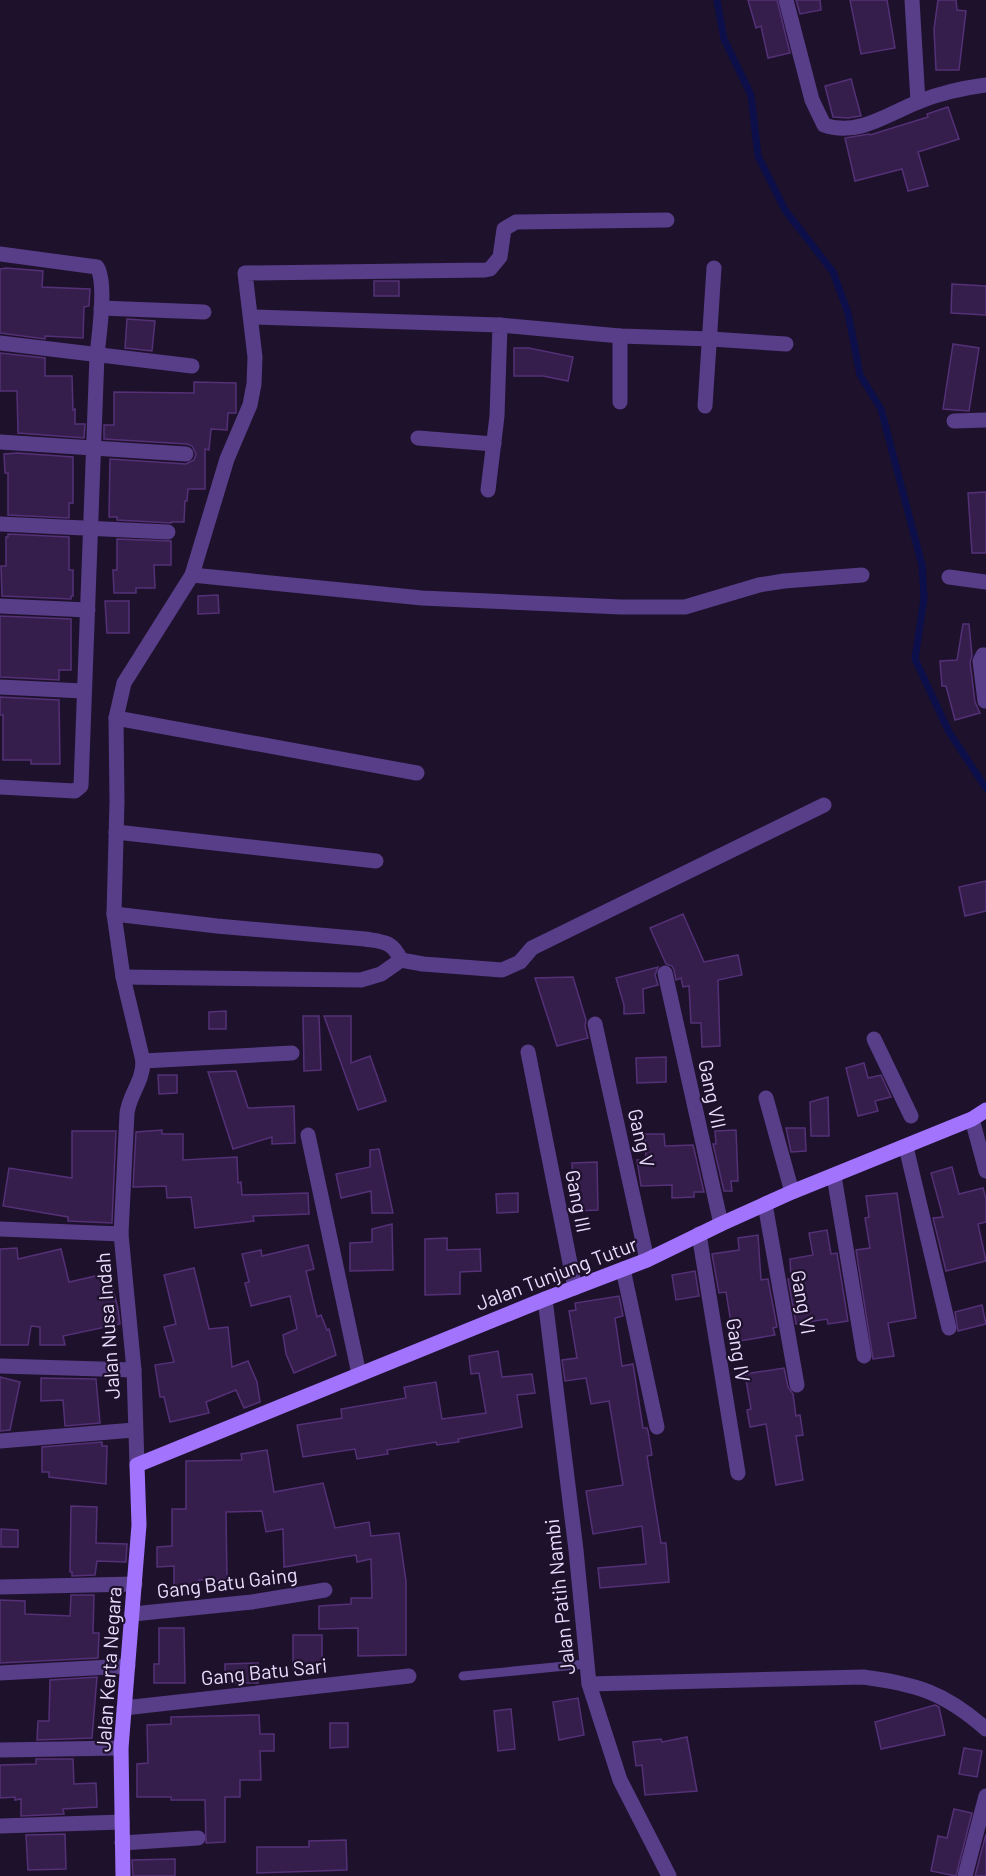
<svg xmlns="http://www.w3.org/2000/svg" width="986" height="1876" font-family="Barlow,sans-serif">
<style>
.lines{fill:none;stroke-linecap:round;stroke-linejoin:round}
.stream{stroke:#0c0f4a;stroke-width:7}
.building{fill:#351e4c;stroke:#543077;stroke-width:1.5}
.lane{stroke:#583d89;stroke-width:9}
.street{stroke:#583d89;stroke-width:15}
.secondary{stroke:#a274fd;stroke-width:15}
.labels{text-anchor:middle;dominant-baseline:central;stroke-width:4.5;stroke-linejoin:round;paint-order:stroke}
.street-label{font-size:20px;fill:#ebdcff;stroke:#1e112b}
</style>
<rect width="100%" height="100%" fill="#1e112b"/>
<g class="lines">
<path class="stream" d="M717,0L724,39L751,95L758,156L785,210L833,272L848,313L860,375L881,409L922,565L924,598L915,659L949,732L986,788"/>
</g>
<g class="building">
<path d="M748,0H777L790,53L768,58L761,26L756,28Z"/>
<path d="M796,0H820L821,10L800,14Z"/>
<path d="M850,0H887L895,48L861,54Z"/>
<path d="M938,0H956L957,10L966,11L959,70H936L934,29Z"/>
<path d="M851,79L861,116L848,118L833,117L825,86Z"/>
<path d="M948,107L959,139L918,152L928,186L908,191L902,169L855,181L845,138L869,134L870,135L928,117L927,114Z"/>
<path d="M6,268L43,271L42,287L90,289L89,306L84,307L83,338L45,336V339L0,333V269Z"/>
<rect x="374" y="281" width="25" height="15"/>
<path d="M952,284L986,286V315L951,313Z"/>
<path d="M127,319L155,321L152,351L125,348Z"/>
<path d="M953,344L979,348L969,411L943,409Z"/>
<path d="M514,348H529L573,357L568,381L543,376H514Z"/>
<path d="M0,353L45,358V376H72L73,410L75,409V424H85L84,438L18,433L17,391H0Z"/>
<path d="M194,382L236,383V413H228L227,430L211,429L209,450L205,449V489H188L187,501H185L184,522H171V523L117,520V517H109L110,459L186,464L194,460L196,454L192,446L187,444L104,439V425H114V392L194,393Z"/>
<path d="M18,453L73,457V503H69V518L8,515V473H5L4,454Z"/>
<path d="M986,492V553H972L968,493Z"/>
<path d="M8,534L69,537V570H73V596H71V599L2,596L1,566H6V537H8Z"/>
<path d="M117,539L171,541V565H154L155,588H136V593H114L113,570H117Z"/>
<path d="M218,595L219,613L198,614V596Z"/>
<path d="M105,601H129V633H107Z"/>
<path d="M0,616L71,619V670H59V680L0,677Z"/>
<path d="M963,624H969L972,656L970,662L975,702L980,713L955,720L946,686H942L940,661L957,660Z"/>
<path d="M0,697L59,700L60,764H31V760H3V715H0Z"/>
<path d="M986,881V911L965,916L959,887Z"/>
<path d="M683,914L704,962L738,955L742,975L718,980L720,1046L702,1047L701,1023H691L689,986L683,987L681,978L676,980L674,970L672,966L666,964L650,928Z"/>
<path d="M658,967L655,975L658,985L643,989L644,1013L624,1014V1005L616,978Z"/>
<path d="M573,977L586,1020L585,1026L588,1038L557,1046L535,978Z"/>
<path d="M226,1011V1029H209V1012Z"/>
<path d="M303,1016H319L321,1070L304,1071Z"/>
<path d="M324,1016H351V1063L370,1056L386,1101L358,1110Z"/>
<path d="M666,1057V1082L637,1083L636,1058Z"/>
<path d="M864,1063L868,1078L881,1075L891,1097L875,1101L878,1111L858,1116L846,1068Z"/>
<path d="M236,1071L248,1108L294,1106L295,1143L272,1144V1137L233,1149L208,1072Z"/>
<path d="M158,1075H177V1093L159,1094Z"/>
<path d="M828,1097L829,1136H811L810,1102Z"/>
<path d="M786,1128H805L806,1151L791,1152Z"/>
<path d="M162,1130V1134H183V1160L237,1157L238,1183L241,1182L242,1195L308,1193L309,1214L253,1216L254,1221L195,1228L191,1197L167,1198L166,1186L133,1187L136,1132Z"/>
<path d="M736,1130L738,1181H731L732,1191H724L713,1144H716L715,1131Z"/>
<path d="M72,1131H116L112,1223L68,1221V1217L3,1206L9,1168L72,1178Z"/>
<path d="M645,1134H664L665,1146L693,1145L704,1192H694V1197L672,1198V1185L641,1186L637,1160H646Z"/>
<path d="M379,1149L393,1213H372L371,1191L341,1198L336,1174L370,1167V1150Z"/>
<path d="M597,1162L598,1210L574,1211L572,1163Z"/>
<path d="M952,1167L959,1194L983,1188L986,1199V1222L978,1224L986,1261L946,1271L933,1218L943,1217L931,1173Z"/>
<path d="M518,1193V1212L497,1213L496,1194Z"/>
<path d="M897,1193L916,1318L888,1323L894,1356L873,1359L856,1250L870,1248L865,1218L869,1217L866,1196Z"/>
<path d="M392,1224L393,1270L350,1271V1243L372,1242V1229Z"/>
<path d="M827,1230L831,1254L837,1253L848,1321L828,1324L827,1319L796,1324L788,1279L791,1278L790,1259L813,1255L809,1233Z"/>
<path d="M758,1235L761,1280L768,1279L777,1327L773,1328L775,1335L734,1342L726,1292L719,1293L712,1254L739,1250L738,1238Z"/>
<path d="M447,1238V1250L480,1249L481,1271L460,1272V1294L425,1295V1239Z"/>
<path d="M308,1245L314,1269L306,1271L317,1317L321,1315L327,1330L329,1329L336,1355L294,1373L286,1354L283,1335L297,1329L290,1296L251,1306L245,1283L249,1282L242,1254L261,1250L262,1256Z"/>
<path d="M17,1248L18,1259L61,1249L69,1282L109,1273L118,1309L120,1324L63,1336L65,1345H40V1327L31,1326L28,1345H0V1249Z"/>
<path d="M194,1268L209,1329L228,1327L232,1367L248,1361L257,1382L260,1402L244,1408L236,1390L206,1402L209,1413L170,1422L164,1397H160L155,1365L174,1362L164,1327L176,1324L164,1275Z"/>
<path d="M695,1271L699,1296L676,1300L672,1275Z"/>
<path d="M619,1296L623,1316L615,1318L622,1366L633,1364L643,1428H647L648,1431L652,1455L647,1456L661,1543H666L669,1582L600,1588L598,1568L646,1564L642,1526L593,1534L586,1491L623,1485L609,1401L591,1404L586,1378L565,1381L562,1360L577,1358L569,1311L576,1310L575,1303Z"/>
<path d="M982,1305L986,1324L958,1331L955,1312Z"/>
<path d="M498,1351L502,1377L532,1374L535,1393L517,1395L522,1427L458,1439L459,1442L437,1445L436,1442L387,1450L388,1454L357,1459L355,1449L303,1457L297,1425L342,1418L341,1409L406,1398L404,1387L436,1382L442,1419L486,1413L479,1373L471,1374L469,1356Z"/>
<path d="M784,1368L788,1387L793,1394L796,1416L800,1415L803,1435L796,1436L803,1480L776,1485L766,1424L750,1427L747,1410L751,1409L745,1374Z"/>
<path d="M0,1377L20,1382L10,1430L0,1431Z"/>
<path d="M41,1378L96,1379L100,1423L65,1426L63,1400L41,1401Z"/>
<path d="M102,1442V1446H107L106,1484L49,1477V1472H42V1447Z"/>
<path d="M267,1450L274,1492L323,1483L335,1528L369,1522L371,1536L399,1533L406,1581V1655L358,1656V1628L319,1629V1606L351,1604V1598H372L371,1559L357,1562L356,1555L284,1567L283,1529L266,1532L262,1511L226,1512L227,1579L199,1580L200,1594L174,1595V1566L157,1567V1547L172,1546V1509H186V1461L242,1460L241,1454Z"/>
<path d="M71,1506L97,1507L96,1543L127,1544L126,1562L97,1561L95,1575L72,1576V1572H70Z"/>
<path d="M1,1529L18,1530V1547H1Z"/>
<path d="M71,1595H94L93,1633H99L98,1658L0,1663V1600L25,1601V1614L70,1616Z"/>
<path d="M159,1628H184L185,1683H154V1664H159Z"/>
<path d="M293,1635H322V1667L293,1668Z"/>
<path d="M258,1663V1683H225V1664Z"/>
<path d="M97,1677L92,1738L37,1740L38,1721H49L50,1680Z"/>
<path d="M578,1698L584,1735L559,1740L553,1702Z"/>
<path d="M935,1705L939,1707L945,1735L881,1749L875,1722Z"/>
<path d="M511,1709L515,1749L498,1751L494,1711Z"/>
<path d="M259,1715L260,1734H274V1751H260L261,1780H240V1797H225V1842L206,1843L205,1800H171V1797H137V1764L148,1763L147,1725L171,1724V1717Z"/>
<path d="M330,1723H348V1747L330,1748Z"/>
<path d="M687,1737L697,1791L645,1795L642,1765L636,1766L633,1742L661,1739L662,1742Z"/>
<path d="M964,1748L982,1751L977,1777L959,1774Z"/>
<path d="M36,1759H73L74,1784L96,1783L97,1807L63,1809L64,1814L21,1816V1799L15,1800V1797L0,1798V1765L36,1764Z"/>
<path d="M954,1809L972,1813L956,1876L931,1871L938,1836L947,1838Z"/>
<path d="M65,1834L66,1869L28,1870L26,1835Z"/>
<path d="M986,1834V1876H975Z"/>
<path d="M346,1840L347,1870L257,1873V1847H309V1841Z"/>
<path d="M175,1859V1876H133L132,1860Z"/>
</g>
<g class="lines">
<path class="lane" d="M463,1676L586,1664"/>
<g class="street">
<path d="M786,0L812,100L824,125C857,137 888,114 918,102C940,93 963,88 986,85"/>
<path d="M912,0L918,102"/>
<path d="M0,254L97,267C107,283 99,335 97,355L81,786L75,791L0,787"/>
<path d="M101,308L204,312"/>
<path d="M251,317L500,325L497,416L488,490"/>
<path d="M500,325L620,336L711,339L786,344"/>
<path d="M620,336V402"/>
<path d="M0,343L192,366"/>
<path d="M705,406L714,268"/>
<path d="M954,421L986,420"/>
<path d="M418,438L494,444"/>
<path d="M0,442L186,454"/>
<path d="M0,524L168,532"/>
<path d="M192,575L422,598L621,607H685L759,585L784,581L862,575"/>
<path d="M949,577L986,582"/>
<path d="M0,606L88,610"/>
<path d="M0,687L83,691"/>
<path d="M985,701L980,661L983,655H986"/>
<path d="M116,718L417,773"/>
<path d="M116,832L376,861"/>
<path d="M114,914L217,926L365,939C384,942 392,941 401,960L423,964L502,970L520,962L532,948L824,805"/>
<path d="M665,973L721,1224"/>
<path d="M123,977L361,980L381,974L401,960"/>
<path d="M595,1024L647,1260"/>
<path d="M874,1039L911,1116"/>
<path d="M528,1052L575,1288"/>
<path d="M143,1061L123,977L114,914L117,801L116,718L124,683L192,575L227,459L250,405L254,384L255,357L245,273L485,270L490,269L500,257L504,229L516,222L667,220"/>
<path d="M766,1098L792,1192"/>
<path d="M972,1119L986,1171"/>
<path d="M308,1135L359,1374"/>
<path d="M906,1147L949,1328"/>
<path d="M834,1176L864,1356"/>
<path d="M765,1204L797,1385"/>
<path d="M0,1229L121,1234L134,1370L137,1465"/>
<path d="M121,1234L127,1113C130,1093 143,1082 143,1061L292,1053"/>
<path d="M699,1234L738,1473"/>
<path d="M623,1269L657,1427"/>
<path d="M545,1299L576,1550L589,1684L620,1780L669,1876"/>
<path d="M0,1366L134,1370"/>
<path d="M0,1441L134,1430"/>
<path d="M0,1587L135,1584"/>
<path d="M133,1614L252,1602L325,1590"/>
<path d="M0,1673L128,1666"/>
<path d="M589,1684L863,1677C916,1684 944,1692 986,1729"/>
<path d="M124,1708L409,1676"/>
<path d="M0,1750L121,1748"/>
<path d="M0,1826L122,1822"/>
<path d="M122,1843L198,1838"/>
<path d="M965,1876L986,1796"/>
</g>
<path class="secondary" d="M123,1876L121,1748L139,1525L137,1465L545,1299L647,1260L721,1224L792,1192L972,1119L986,1110"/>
</g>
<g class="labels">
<g class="street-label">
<text transform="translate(713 1094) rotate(78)">Gang VII</text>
<text transform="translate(642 1138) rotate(77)">Gang V</text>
<text transform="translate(579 1201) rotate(79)">Gang III</text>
<text transform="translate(556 1273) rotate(-21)">Jalan Tunjung Tutur</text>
<text transform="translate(804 1302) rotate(80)">Gang VI</text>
<text transform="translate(107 1326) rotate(-94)">Jalan Nusa Indah</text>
<text transform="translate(739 1350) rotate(81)">Gang IV</text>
<text transform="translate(227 1582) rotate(-7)">Gang Batu Gaing</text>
<text transform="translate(559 1597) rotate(-96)">Jalan Patih Nambi</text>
<text transform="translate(108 1669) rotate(-86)">Jalan Kerta Negara</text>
<text transform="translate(264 1671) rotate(-6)">Gang Batu Sari</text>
</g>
</g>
</svg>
